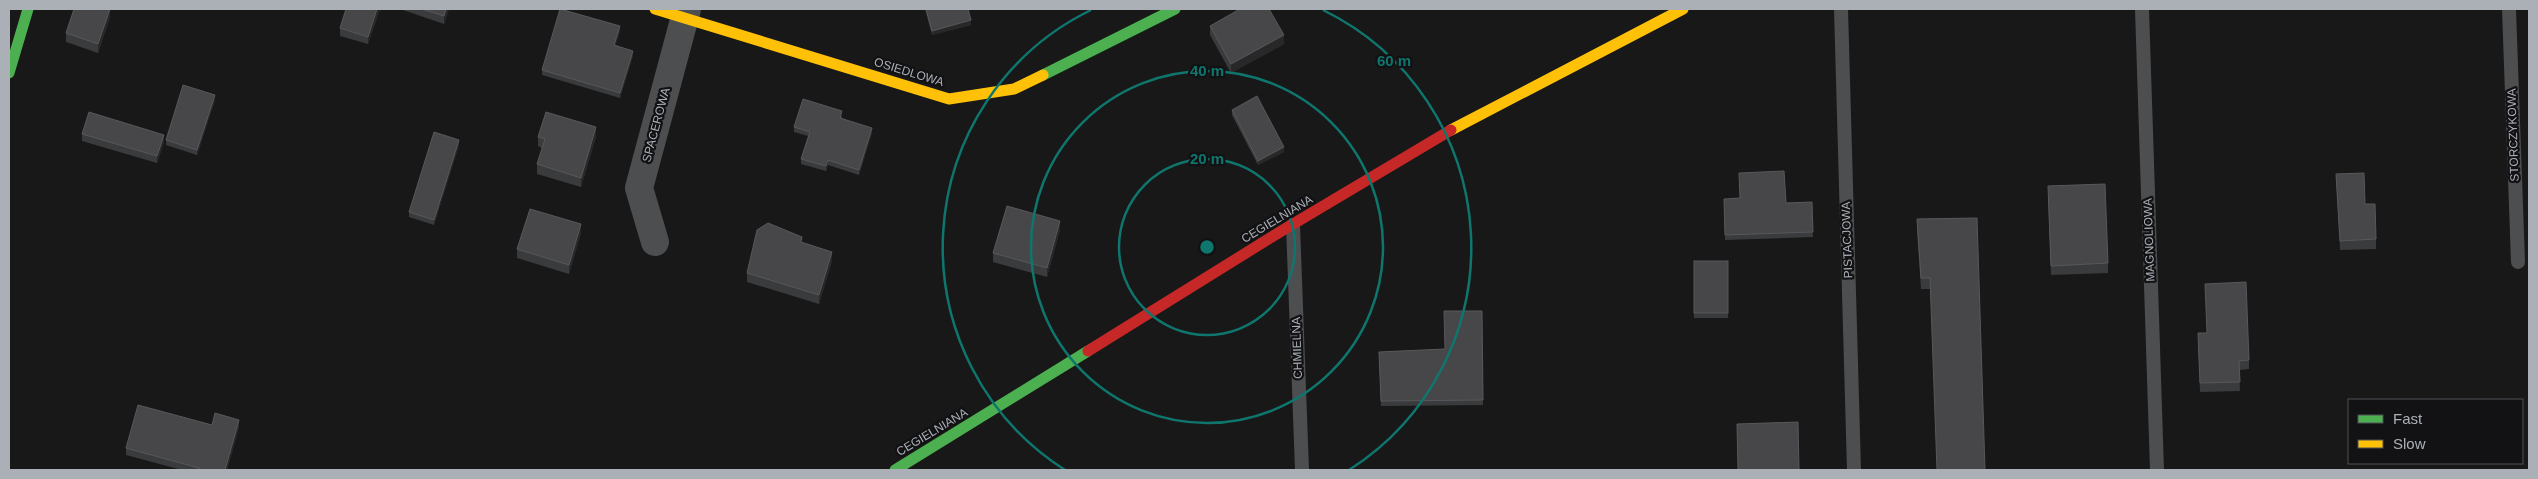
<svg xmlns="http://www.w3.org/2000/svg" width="2538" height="479" font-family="Helvetica,sans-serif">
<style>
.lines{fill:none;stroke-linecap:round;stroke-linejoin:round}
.lane{stroke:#4d4e50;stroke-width:14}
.street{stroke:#4d4e50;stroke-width:28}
.fast{stroke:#4caf50;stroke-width:11}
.slow{stroke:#ffc107;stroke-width:11}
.jam{stroke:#c62828;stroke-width:11}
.wall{fill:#3a3b3c}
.shaded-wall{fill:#282828}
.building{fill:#474749;stroke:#56585b}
.ring{fill:none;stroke:#0f766e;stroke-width:2.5}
.labels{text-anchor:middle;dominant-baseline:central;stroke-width:4.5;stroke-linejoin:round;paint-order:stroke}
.street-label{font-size:12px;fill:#abb0b7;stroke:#121214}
.centre{fill:#0f766e;stroke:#121214;stroke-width:2.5}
.ring-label{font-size:15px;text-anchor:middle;font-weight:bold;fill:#0f766e;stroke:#121214;stroke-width:4.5;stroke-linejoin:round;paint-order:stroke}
</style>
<rect width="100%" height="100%" fill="#181818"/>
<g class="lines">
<g class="lane">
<path d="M1841,9L1854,470"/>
<path d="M2142,9L2157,470"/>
<path d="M2509,9L2518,262"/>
<path d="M1293,225L1302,470"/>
</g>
<path class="street" d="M655,242L639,188L687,9"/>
<g class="fast">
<path d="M9,73L28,9"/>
<path d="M1043,75L1175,9"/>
<path d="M895,470L1088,351"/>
</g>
<g class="slow">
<path d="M655,9L949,99L1014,89L1043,75"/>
<path d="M1451,130L1683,9"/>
</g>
<path class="jam" d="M1088,351L1283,230L1451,130"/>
</g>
<g class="wall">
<path d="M346,9H380L368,44L340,36V28Z"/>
<path d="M400,9H449L444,24Z"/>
<path d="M925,9H968L971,25L932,35Z"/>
<path d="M110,17L98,53L66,42V33Z"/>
<path d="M1210,26L1284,44L1231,73L1210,35Z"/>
<path d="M620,31L615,46L633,56L620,98L542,75V70Z"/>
<path d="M215,100L197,155L166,145V140Z"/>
<path d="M1232,110L1284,152L1258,165L1232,115Z"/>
<path d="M842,116V118L872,133L859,175L828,165L826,171L801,164V159L808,136L794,132V127Z"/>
<path d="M82,134L164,142L157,163L82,141Z"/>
<path d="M538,137H596L581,187L537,174V164L542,148L538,146Z"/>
<path d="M459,145L434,225L409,217V212Z"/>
<path d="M2336,174L2365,204L2376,239V249L2340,250Z"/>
<path d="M2048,195L2108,263V273L2051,275Z"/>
<path d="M1724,199L1786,203L1812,202L1813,237L1725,240Z"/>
<path d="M1977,218L1930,289H1921L1917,230V219Z"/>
<path d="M1060,230L1047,277L993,262V253Z"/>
<path d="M581,233L569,274L517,258V249Z"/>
<path d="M802,242L832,261L819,304L747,282V273Z"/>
<rect x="1694" y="261" width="34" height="57"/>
<path d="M1482,311L1483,405L1381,406L1379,352L1445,349Z"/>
<path d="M2198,342L2249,360V369L2239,370L2240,391L2200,392Z"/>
<path d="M212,425L239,427L227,470H182L126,455V448Z"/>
</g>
<g class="shaded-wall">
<path d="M110,9V17L98,53V44Z"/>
<path d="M377,9H380L368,44V37Z"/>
<path d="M446,9H449L444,24V16Z"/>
<path d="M971,20V25L932,35V31Z"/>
<path d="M620,26V31L614,50V45Z"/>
<path d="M1284,35V44L1231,73V64Z"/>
<path d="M633,51V56L620,98V93Z"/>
<path d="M215,95V100L197,155V150Z"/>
<path d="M596,127V137L581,187V178Z"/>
<path d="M872,128V133L859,175V170Z"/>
<path d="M164,135V142L157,163V156Z"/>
<path d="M459,140V145L434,225V220Z"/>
<path d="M1284,147V152L1258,165V161Z"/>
<path d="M828,160V165L826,171V166Z"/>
<path d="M1060,221V230L1047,277V268Z"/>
<path d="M581,224V233L569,274V265Z"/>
<path d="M832,252V261L819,304V295Z"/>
<path d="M239,420V427L227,470H225Z"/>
</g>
<g class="building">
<path d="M74,9H110L98,44L66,33Z"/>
<path d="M346,9H377L368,37L340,28Z"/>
<path d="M422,9H446L444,16Z"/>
<path d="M560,9L620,26L614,45L633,51L620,93L542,70Z"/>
<path d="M926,9H968L971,20L932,31Z"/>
<path d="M1240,9H1269L1284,35L1231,64L1210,26Z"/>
<path d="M183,85L215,95L197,150L166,140Z"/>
<path d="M1257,96L1284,147L1258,161L1232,110Z"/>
<path d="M803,99L842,111L840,118L872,128L859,170L828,160L826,166L801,159L810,132L794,127Z"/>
<path d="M89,112L164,135L157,156L82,134Z"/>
<path d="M546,112L596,127L581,178L537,164L545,139L538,137Z"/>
<path d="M434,132L459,140L434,220L409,212Z"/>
<path d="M1784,171L1786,203L1812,202L1813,232L1725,235L1724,199L1740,198L1739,173Z"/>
<path d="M2364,173L2365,204H2375L2376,239L2340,241L2336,174Z"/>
<path d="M2105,184L2108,263L2051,266L2048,186Z"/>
<path d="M1007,206L1060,221L1047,268L993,253Z"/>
<path d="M530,209L581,224L569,265L517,249Z"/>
<path d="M1977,218L1985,470H1937L1930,278H1921L1917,219Z"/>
<path d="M768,223L802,237L801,242L832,252L819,295L747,273L757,230Z"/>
<rect x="1694" y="261" width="34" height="52"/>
<path d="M2246,282L2249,360L2239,361L2240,382L2200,383L2198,333H2207L2205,284Z"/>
<path d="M1444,311H1482L1483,400L1381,401L1379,352L1445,349Z"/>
<path d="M138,405L212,425L215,413L239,420L225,470H199V468L126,448Z"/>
<path d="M1798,422L1799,470H1738L1737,424Z"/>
</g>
<g class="ring">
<circle cx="1207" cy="247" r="88"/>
<circle cx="1207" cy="247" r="176"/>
<path d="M1065 470A264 264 0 0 1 1091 10M1323 10A264 264 0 0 1 1349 470"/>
</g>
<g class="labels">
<g class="street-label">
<text transform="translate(909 72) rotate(17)">OSIEDLOWA</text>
<text transform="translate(656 125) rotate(-75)">SPACEROWA</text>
<text transform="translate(2513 135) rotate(-92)">STORCZYKOWA</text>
<text transform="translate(1277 219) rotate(-31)">CEGIELNIANA</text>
<text transform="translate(1847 240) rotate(-92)">PISTACJOWA</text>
<text transform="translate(2149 240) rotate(-92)">MAGNOLIOWA</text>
<text transform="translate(1297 348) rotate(-92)">CHMIELNA</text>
<text transform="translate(932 432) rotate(-31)">CEGIELNIANA</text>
</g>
</g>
<circle cx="1207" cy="247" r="8" class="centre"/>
<g class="ring-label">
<text x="1394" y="66">60 m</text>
<text x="1207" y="76">40 m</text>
<text x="1207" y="164">20 m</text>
</g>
<rect width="2538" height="479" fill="none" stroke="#abb0b7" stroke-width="20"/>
<rect x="2348" y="399" width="175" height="65" fill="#121214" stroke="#4f5155"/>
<rect x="2358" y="415" width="25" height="8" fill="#4caf50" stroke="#4f5155"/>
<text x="2393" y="424" font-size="15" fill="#abb0b7">Fast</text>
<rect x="2358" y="440" width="25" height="8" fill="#ffc107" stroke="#4f5155"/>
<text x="2393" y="449" font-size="15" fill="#abb0b7">Slow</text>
</svg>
